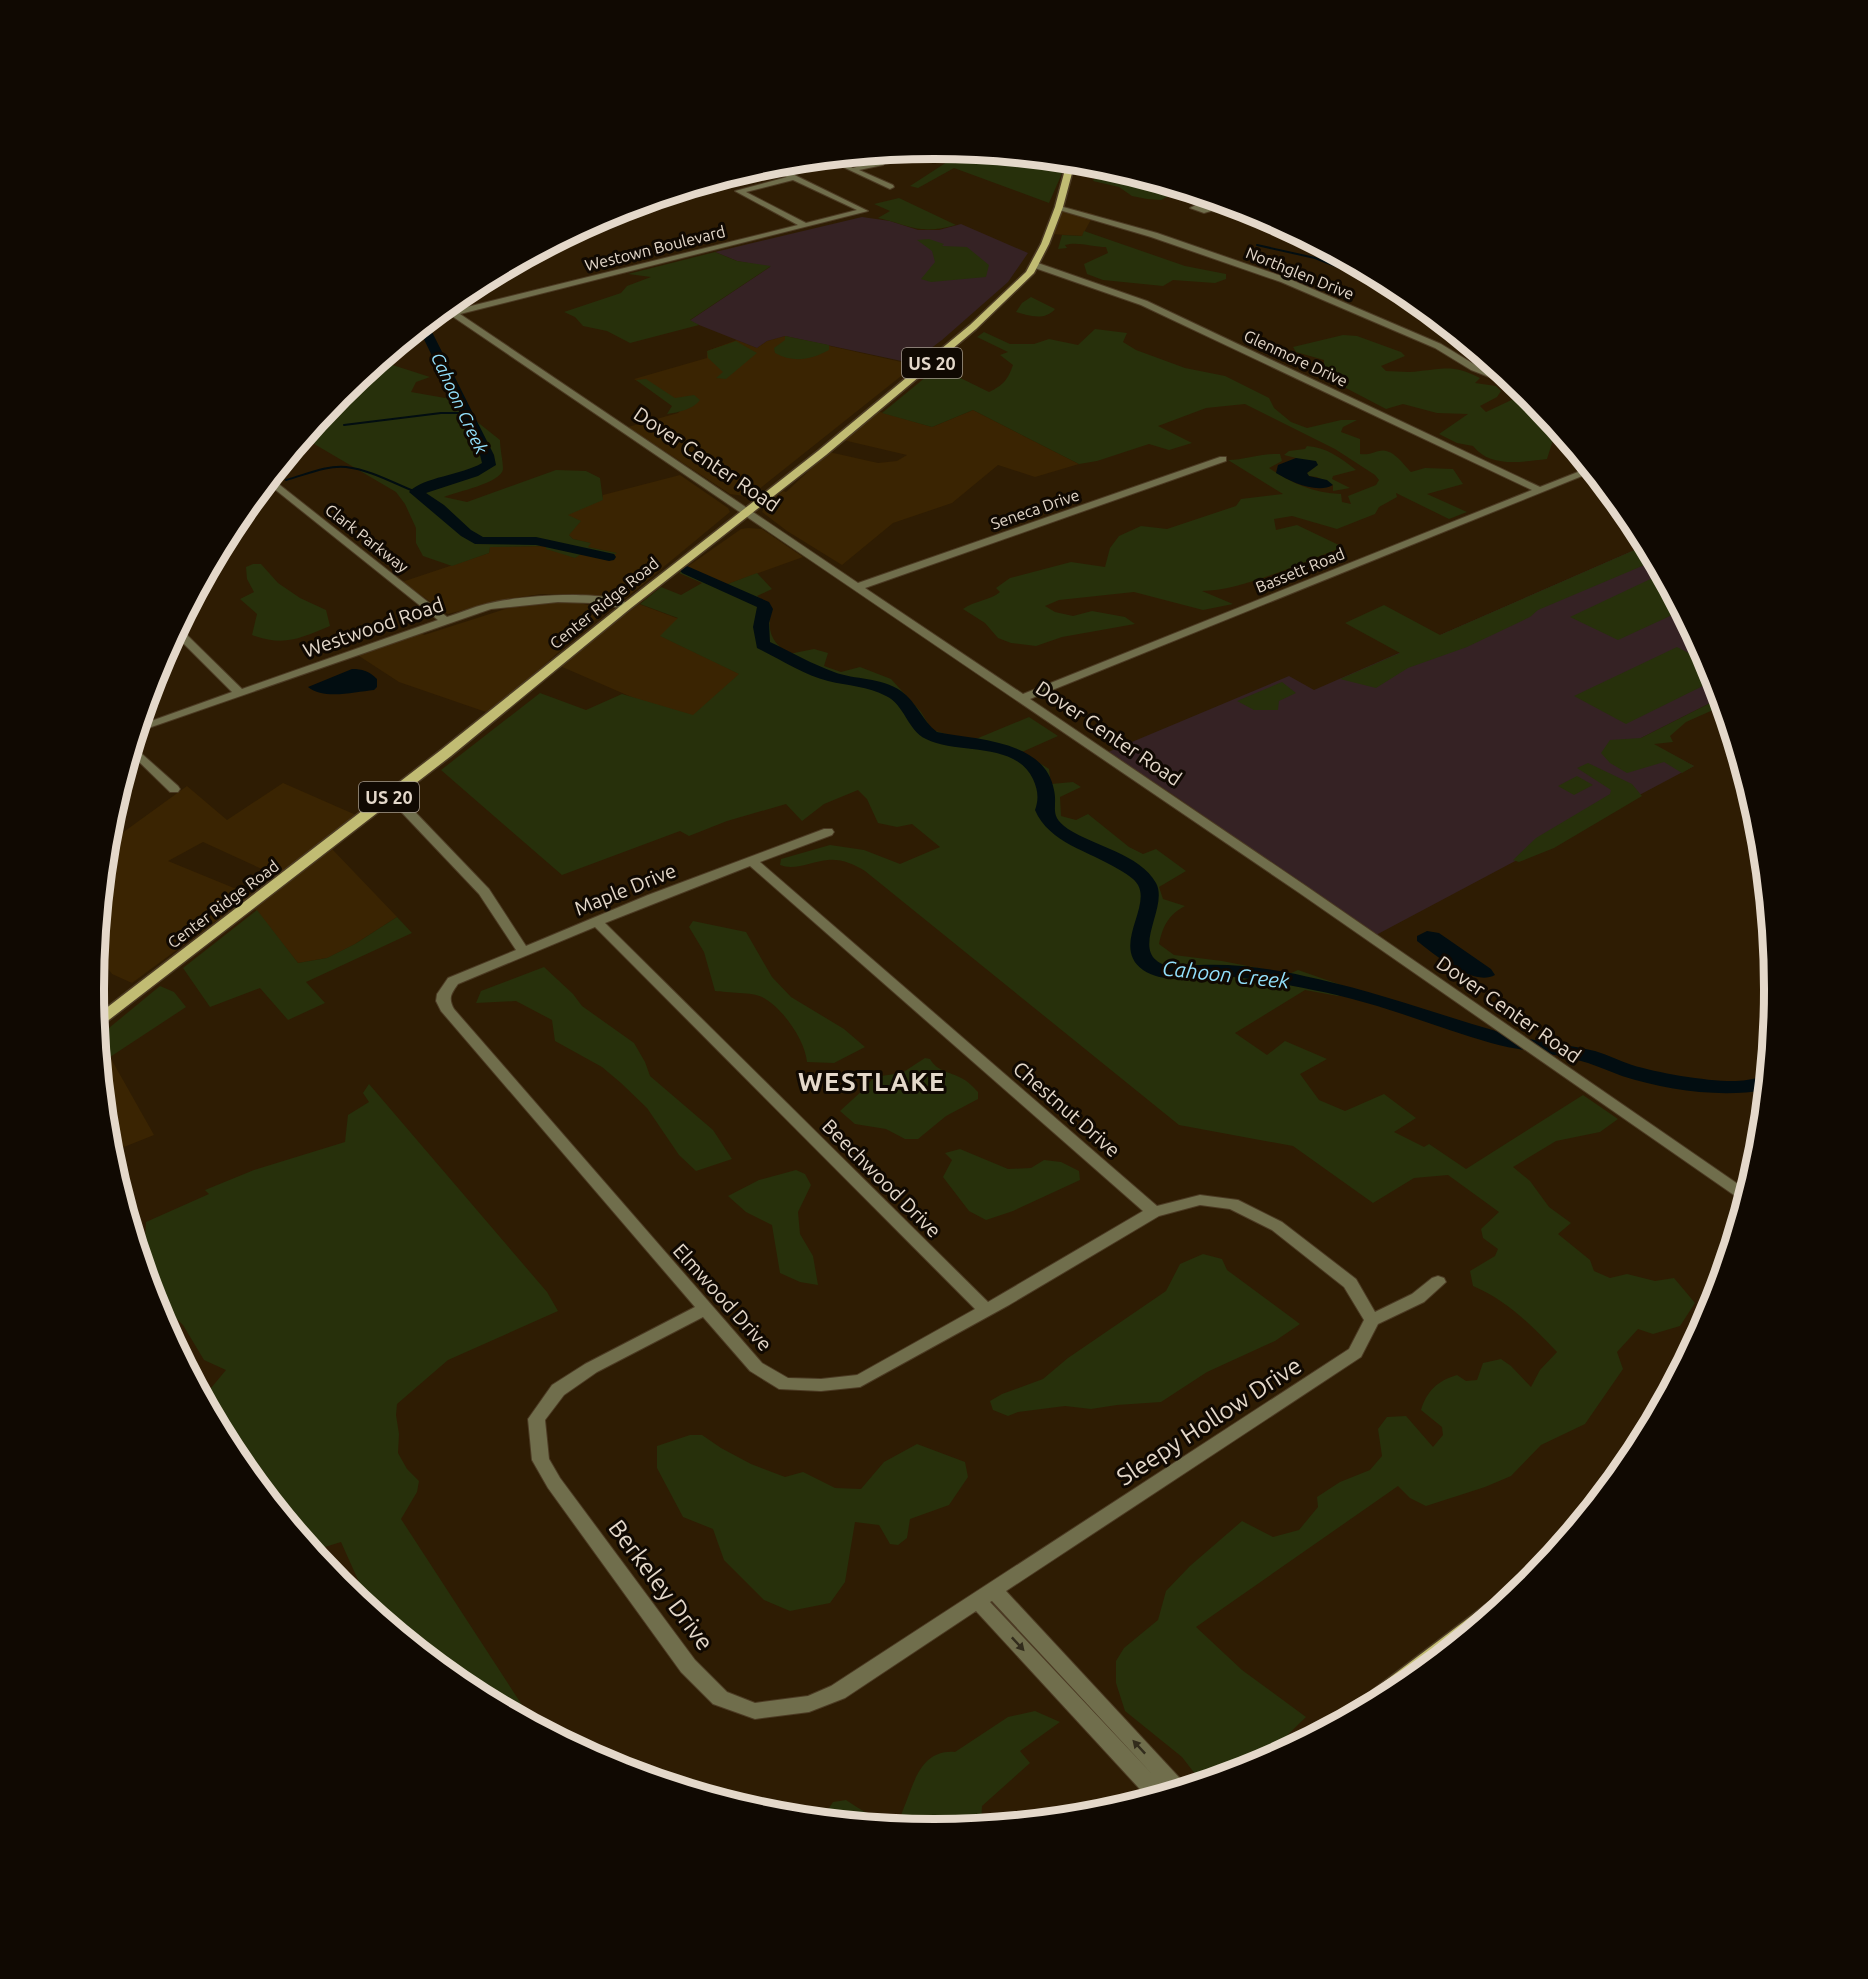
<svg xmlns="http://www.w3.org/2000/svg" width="1868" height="1979" font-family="Ubuntu,sans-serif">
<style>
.built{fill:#3a2402}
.education{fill:#352224}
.green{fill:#27300b}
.water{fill:#020d11}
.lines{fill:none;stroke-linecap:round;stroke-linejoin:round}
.stream-far1{stroke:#020d11;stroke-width:1.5}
.stream{stroke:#020d11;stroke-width:2}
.river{fill:#020d11;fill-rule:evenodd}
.minor-casing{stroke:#4b3a23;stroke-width:2}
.major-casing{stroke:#4b3a23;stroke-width:3}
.minor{fill:#706e4c;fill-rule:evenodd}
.major{fill:#c1bc73;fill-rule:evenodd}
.oneway{fill:#322c1c}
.labels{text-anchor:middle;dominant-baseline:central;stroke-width:6;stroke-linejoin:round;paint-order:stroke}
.far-street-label{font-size:16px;fill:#e4d8ca;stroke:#100902}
.shield{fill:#100902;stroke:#a49a8e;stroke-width:1.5}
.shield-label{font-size:18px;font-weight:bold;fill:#e4d8ca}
.far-water-label{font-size:18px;font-style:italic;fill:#92dffb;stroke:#100902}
.street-label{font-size:20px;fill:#e4d8ca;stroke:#100902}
.water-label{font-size:21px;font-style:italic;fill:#92dffb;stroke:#100902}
.near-street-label{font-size:24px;fill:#e4d8ca;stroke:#100902}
.district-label{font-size:26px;font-weight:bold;letter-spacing:1.5px;fill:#e4d8ca;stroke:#100902}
.rim{fill:none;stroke:#e4d8ca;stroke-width:8}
</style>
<rect width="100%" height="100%" fill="#2e1c03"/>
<g class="built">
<path d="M1061,206L1094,214L1082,236L1051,234Z"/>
<path d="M785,336L915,365L753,494L744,496L730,494L628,427L678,413L683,408L634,379L707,358V351L737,340L757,348L767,341Z"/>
<path d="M973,410L1079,464L1035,477L998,465L952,503L893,523L842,565L787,531L762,512L765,506L783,491L786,492L829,452L878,463L897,461L907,455L843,440L877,411L932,427Z"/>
<path d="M680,475L728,508L730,512L626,598L618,600L580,595L541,594L502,600L448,614L402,582L489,553L490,547L546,546L582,553L606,560L616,553L587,547L590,543L573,539L568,534L567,515L576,509L602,500L603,495Z"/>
<path d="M748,528L762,529L803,557L725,585L687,567L741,529Z"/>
<path d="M570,601L607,609L525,682L486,712L399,682L356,654L419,631L424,635L521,604Z"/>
<path d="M639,604L679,619L661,636L740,674L693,716L636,699L560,666Z"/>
<path d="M283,783L356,815L277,876L203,842L168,861L251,895L132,983L112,974L97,954L107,844L187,786L227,820Z"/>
<path d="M332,849L397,917L355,944L327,958L298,963L254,908Z"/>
<path d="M98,1039L110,1057L154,1135L109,1153Z"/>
</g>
<g class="education">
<path d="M862,217L890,221L918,230H939L961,224L1028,253L1008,282L942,340L911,363L785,336L767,341L757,348L689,321L770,267L737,261L715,252Z"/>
<path d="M1646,545L1711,668L1720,698L1641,738L1694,766L1376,935L1175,796L1108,752L1289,676L1314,690Z"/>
</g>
<g class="green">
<path d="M964,151L1014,158L1067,162L1049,203L954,168L918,188L910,186Z"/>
<path d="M1076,163L1098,165L1176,188L1178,191L1161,200L1147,199L1132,196L1119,187L1093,181L1103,167H1075Z"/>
<path d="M899,198L956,225C919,235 912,226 878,218L890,211L874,204Z"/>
<path d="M1084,231L1185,266L1226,274V279L1215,283L1173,280L1163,286L1103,280L1087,274L1084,264L1108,253L1106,247C1092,247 1078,241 1065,245L1067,248L1058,249L1062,235L1082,236Z"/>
<path d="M929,239L944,244L942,246L967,247L989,265L986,277L931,282L921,279L935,262L932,251L917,240Z"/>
<path d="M715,252L737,261L771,266L690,320L699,325L630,343L607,331L583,326L575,317L564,312L621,293L627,286L651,277L628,274Z"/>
<path d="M1031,297L1055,309C1045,321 1029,316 1016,312L1022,303Z"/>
<path d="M1095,329L1127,333L1123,342L1136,350L1185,368L1225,376L1269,398L1274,408L1291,422L1307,428L1341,420H1357L1343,427L1341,432L1360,439V454C1369,455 1371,453 1379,451C1392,447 1403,464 1411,472L1425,468L1453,469L1463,484L1427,494L1467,512L1449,519L1396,493L1397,497L1379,507L1375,514L1337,529L1292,516L1274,519L1276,530L1297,525L1343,547C1303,562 1242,591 1202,591L1233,604L1203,610L1134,592L1059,600L1045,606L1055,612L1073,616L1092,611L1125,617L1135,624L1062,637L1036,646L1011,643L998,638L985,623L963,609C974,601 991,600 1000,592L996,588L1010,578L1071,562L1105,567L1110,548L1119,536L1141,526L1167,529L1236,506L1241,499L1283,494L1228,460C1245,460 1262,453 1280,454L1282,461L1269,468C1292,483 1313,493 1341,494L1342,502L1351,504L1348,496L1376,485L1379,480L1375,475L1335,449L1245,404L1206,408L1158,426L1192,443L1169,450L1149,444L1097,461L1079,464L973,410L932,427L882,413L938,367L989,392C1004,385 1008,379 1013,365L1000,355L1008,352L977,337L984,332L1010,344H1034L1049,339L1078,345Z"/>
<path d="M1343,335L1357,336L1401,352L1405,356L1381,366L1386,371C1397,371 1409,373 1420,371C1446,368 1455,365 1480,378L1475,383L1496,386L1501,391L1497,397L1480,406L1486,412L1522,395L1533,400L1559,432L1553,440L1547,459C1521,462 1490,468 1473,446L1457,443L1439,434L1468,414L1437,413L1403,404L1386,409L1323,376L1324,360L1296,352L1293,347Z"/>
<path d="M785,336L829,345V350C811,360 793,363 775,353L774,348L785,340Z"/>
<path d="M736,341L757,353L726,379L716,378L723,372L708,358L707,351Z"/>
<path d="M380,361L430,377L416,382L411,392L445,398L456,394L466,413L500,440C500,449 503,461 503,469C502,483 455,492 444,497L467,502L556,470L586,471L600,478L603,500L568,515L581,521L569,535L573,539L591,543L588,547L617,553L606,560L583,553L575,558L546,549V546L490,547L489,553L452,566L423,556L416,543V528L405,504L396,492L304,438L340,395Z"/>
<path d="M646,379L675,398L694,395L700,400C692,410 679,412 667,414L672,406L636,380Z"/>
<path d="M1307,446C1328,448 1339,457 1356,470L1333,476L1332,479L1350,488L1333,491V485L1317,477L1309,476L1307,473L1315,467L1296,458L1284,455L1289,451L1305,449Z"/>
<path d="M1646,545L1654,561L1538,610L1530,617L1467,647L1408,668L1376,688L1340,679L1400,653L1345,623L1384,605L1440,635Z"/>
<path d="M253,564H261L278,583L300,598L326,610L330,626C300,638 285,647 252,635L257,614L240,599L254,592L247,579L246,567Z"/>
<path d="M687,567L725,585L757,573L772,589L757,596L771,606C768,628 768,640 789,654L814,649L828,653L824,666L841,672L860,667L891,679L921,712L932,730L971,741L1029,717L1058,736L1022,752L1049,769L1051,784L1073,782L1081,787L1060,797L1061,816L1076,820L1088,814L1129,847L1143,854L1156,849L1186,871L1159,887L1163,899L1185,906C1168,915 1163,926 1159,944L1174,955L1222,961L1289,974L1298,970L1350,988L1338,996L1305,990L1235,1033L1267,1055L1285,1041L1327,1059L1300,1074L1319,1100L1345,1111L1384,1094L1416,1118L1394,1132L1424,1147L1429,1144L1466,1169L1583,1095L1618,1119L1600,1132L1556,1141L1513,1167L1530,1181L1549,1207L1571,1223L1558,1234L1590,1260L1594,1271L1610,1278L1627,1274L1655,1281L1674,1278L1695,1303L1680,1326L1653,1334L1638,1329L1617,1352L1623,1369L1585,1424L1541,1445L1511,1476L1485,1487L1426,1506L1410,1498L1398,1486L1196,1627L1242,1670L1306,1717L1270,1752L1244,1770L1202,1783L1182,1757L1125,1711L1116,1683V1661L1124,1648L1158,1620L1166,1591L1190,1566L1242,1521L1273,1537L1299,1530L1318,1507L1317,1497L1340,1482L1370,1470L1382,1456L1378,1429L1387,1417L1406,1416L1433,1447L1443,1435L1442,1427L1421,1410C1427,1391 1437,1381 1457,1375L1466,1381L1477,1380L1483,1363L1501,1359L1511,1366L1531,1387L1540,1370L1557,1352C1531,1325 1508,1301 1473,1286L1470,1271L1495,1256L1498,1249L1483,1238L1481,1229L1499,1212L1448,1175L1414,1178L1373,1203L1293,1146L1179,1125L865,871C853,864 842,859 828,860C813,861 795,871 780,865L781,859L830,845L864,850L900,864L940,847L912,824L897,827L878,823L867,799L858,790L824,804L802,821L786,804L727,821L689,836L680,831L562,875L441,770L540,693L586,710L622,694L693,715L739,674L660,636L678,618L640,604L661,587L681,595L702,583L679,573Z"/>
<path d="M1659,575L1681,611L1618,640L1570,617Z"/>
<path d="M1677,647L1708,663L1715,680L1626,724L1574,696Z"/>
<path d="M1282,682L1296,693L1279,701L1278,710H1254L1237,701Z"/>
<path d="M1720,698L1722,706L1686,722L1670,736L1673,742L1654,744L1694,766L1682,773L1664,762L1627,773L1610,763L1601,753L1610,740L1641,738Z"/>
<path d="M1588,763L1632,784L1642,796L1554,848L1519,862L1513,860L1536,838L1610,794L1611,790L1577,768Z"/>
<path d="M1577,776L1593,785L1574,795L1558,786Z"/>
<path d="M257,910L298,963L327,958L355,944L397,917L412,933L306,982L325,1003L288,1020L260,988L210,1007L183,968Z"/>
<path d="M693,921L746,932L772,977L791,997L844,1029L865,1047L834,1063L807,1062C805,1040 782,1007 762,997C753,992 727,993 715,991L704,952L689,927Z"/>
<path d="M544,967L573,994L582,1006L634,1043L645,1062L650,1076L713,1130L732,1159L696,1171L679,1155L647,1108L621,1083L602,1067L555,1041L552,1020L516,1001L476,1003L481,991Z"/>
<path d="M160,986L174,992L186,1007L110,1057L98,1037Z"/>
<path d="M925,1058L930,1059C937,1072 952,1072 963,1079C969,1082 974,1088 978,1092V1099L946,1116L918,1139H905L886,1129L855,1124L840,1111L863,1090L874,1077L902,1073Z"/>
<path d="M369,1084L547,1292L558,1311L448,1360L397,1404L396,1415L399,1434L398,1453L407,1469L419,1481L417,1492L401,1519L535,1725L466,1689L413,1644L408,1635L403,1637L356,1598L363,1591L341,1542L312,1551C273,1503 223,1456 206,1394L226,1370L204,1360L183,1325L152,1294L144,1258L146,1222L209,1194L205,1190L254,1170L345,1142L348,1115L369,1102L363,1093Z"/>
<path d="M960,1149L1008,1169L1031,1168L1044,1160L1061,1162L1079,1171L1080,1180L1013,1211L986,1220L969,1211L943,1177L952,1160L945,1153Z"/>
<path d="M796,1170L805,1174L811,1185L798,1212L800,1234L813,1256L818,1285L800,1282L780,1273L772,1225L746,1212L728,1196L759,1180Z"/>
<path d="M1203,1254L1222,1259L1227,1270L1300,1324L1275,1341L1207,1372L1161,1402L1117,1405L1091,1409L1065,1406L1018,1412L1008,1416L993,1410L990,1401L1002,1394L1043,1379L1068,1358L1166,1291L1180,1264Z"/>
<path d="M690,1435H702L721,1448L751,1464L785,1477L803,1472L835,1488L861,1489L884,1462L917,1444L965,1462L968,1477L949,1505L910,1519L907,1538L898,1545L890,1544L879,1525L855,1522L845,1582L830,1603L790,1611L764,1600L724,1560L713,1529L683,1517L657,1468V1446Z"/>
<path d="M1035,1711L1060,1722L1020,1751L1030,1763L982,1806L981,1826L934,1830L822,1819L833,1802L846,1800C864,1812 878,1822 900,1817C913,1790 917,1749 955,1752L1008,1717Z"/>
</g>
<g class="water">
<path d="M1296,458L1316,461L1318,465L1307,473L1309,476L1327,480L1333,485C1317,494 1291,482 1276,473L1278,465Z"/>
<path d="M352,669C362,669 369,671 377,679V687L374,690C354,692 324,700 308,687Z"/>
<path d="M1427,931L1439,933L1491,969L1495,975C1473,987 1435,955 1417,941V936Z"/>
</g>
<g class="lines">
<path class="stream-far1" d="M594,223L642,203"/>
<g class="stream">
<path d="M587,226L598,221"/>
<path d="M1257,245L1315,258L1406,294"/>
<path d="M450,305L467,290"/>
<path d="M344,425L441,413H466"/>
<path d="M286,480C305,475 326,465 346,467C371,470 393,483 416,492"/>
</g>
<g class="river">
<path d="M444,309L448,312L431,330L494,455L496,465L478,476L426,493L444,505L471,530L483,537H536L614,554L616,557L614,560L609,561L536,545L475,544L461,536L409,492C423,477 462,475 482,463L480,455L419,329Z"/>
<path d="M687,566L769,602L773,609L769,623L770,642C791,652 812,664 834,672C855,680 881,677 901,691C917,702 922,721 937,732C977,740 1045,740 1054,790C1058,808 1048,815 1068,829C1094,846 1140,854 1156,883C1168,905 1136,943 1156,960C1166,970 1186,965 1199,965C1238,963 1281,970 1318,979C1379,993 1437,1014 1496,1031C1528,1041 1562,1043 1595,1051C1608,1055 1620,1061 1632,1065C1657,1073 1711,1082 1736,1081C1746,1081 1756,1078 1766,1076L1765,1090C1719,1098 1667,1090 1622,1076C1611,1072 1600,1067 1588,1063C1557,1053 1523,1052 1491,1043C1432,1026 1374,1001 1313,990C1284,984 1253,979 1224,976C1199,974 1166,986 1143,970C1111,947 1151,908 1138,885C1134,878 1125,873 1118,869C1089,851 1049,843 1035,810C1039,799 1038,790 1033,779C1015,741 958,755 926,739C907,730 905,705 886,696C868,686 848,686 828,681C804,675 780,659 757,648L753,627L757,607L682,573L680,570Z"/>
</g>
<g class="minor-casing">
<g id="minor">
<path d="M927,149L947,153L951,150L959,151L948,157L917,150Z"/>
<path d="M894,152L883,165L859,170L893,185L894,187L890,189L826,159L833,158L853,168L877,161L887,153Z"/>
<path d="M772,164L868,211L460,314L858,583L1220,457H1226V461L865,588L1023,694L1532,490L1141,305L1032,267V263H1038L1147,301L1540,487L1588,468L1592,472L1030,699L1306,886L1748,1191L1744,1202L1298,892L443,310L448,306L455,310L798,225L735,191L787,177L765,166ZM793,180L857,210L806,223L746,192Z"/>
<path d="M741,173L742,177L735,175Z"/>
<path d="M1200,203L1260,215L1269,220L1211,211L1204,213L1190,208Z"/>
<path d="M1056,205L1157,233L1287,278L1441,344L1477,366L1511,381L1523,390L1471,370L1435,348L1281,282L1151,237L1056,209Z"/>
<path d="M271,478L447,617C460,613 473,607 486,604C514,596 610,588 632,606L627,609L592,603L558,602L491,609L137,732L140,725L232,692L179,639L176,632L181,623L184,626L188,636L242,689L438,620L267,483Z"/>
<path d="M133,746L178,786L180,789L178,792H170L131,754Z"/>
<path d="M392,791L396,792L489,889L526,946L648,895L824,829H832L834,832L832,835L760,862L1157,1206L1200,1195L1238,1200L1282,1222L1356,1279L1375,1312L1412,1294L1432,1278L1438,1276L1444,1278L1446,1282L1424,1302L1378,1324L1361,1357L1006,1591L1188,1787L1169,1793L1166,1790L1168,1793L1149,1799L976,1611L845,1698L809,1712L755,1719L713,1704L681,1672L548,1488L532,1460L528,1419L552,1385L585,1364L695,1307L441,1011L436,1001L437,994L448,978L516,950L479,894L388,798L386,795L388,792ZM750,866L1143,1211L988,1302L605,923ZM595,927L975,1309L857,1375L821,1379L788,1378L762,1363L454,1009C448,998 451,994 458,984ZM1200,1205L1230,1209L1272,1230L1344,1287L1364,1320L1349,1349L831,1686L808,1696L755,1703L727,1692L695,1660L560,1478L549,1459L545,1420L564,1395L597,1372L703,1317L750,1371L779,1389L821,1391L860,1387L1009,1305L1159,1216ZM992,1601L1152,1774L990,1602Z"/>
<path d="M108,834L115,839L113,842H108Z"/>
</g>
</g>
<g class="major-casing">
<g id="major">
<path d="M1067,162H1075L1063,207L1049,244L1034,273L976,329L826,455L631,608L451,756L101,1026L97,1028L96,1016L441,750L623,604L818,451L970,325L1026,272L1041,244L1055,207Z"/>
<path d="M1531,1574L1536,1575L1528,1584L1401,1689L1359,1712L1356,1707L1360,1700L1524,1576Z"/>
</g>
</g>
<use href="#minor" class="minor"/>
<use href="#major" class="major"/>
</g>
<defs><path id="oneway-solid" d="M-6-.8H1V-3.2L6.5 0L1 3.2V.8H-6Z" transform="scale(1.5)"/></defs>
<g class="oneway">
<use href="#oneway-solid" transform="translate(1018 1644) rotate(47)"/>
<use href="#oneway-solid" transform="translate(1139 1747) rotate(-133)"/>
</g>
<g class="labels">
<g class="far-street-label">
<text transform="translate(655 248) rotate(-14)">Westown Boulevard</text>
<text transform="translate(1300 273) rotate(22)">Northglen Drive</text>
<text transform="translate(1296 358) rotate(25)">Glenmore Drive</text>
<text transform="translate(1035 509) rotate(-19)">Seneca Drive</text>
<text transform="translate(367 538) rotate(38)">Clark Parkway</text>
<text transform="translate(1300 570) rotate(-22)">Bassett Road</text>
<text transform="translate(604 603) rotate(-39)">Center Ridge Road</text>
<text transform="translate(223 904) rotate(-37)">Center Ridge Road</text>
</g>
<g class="shield">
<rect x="902" y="348" width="60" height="30" rx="4.5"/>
<rect x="359" y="782" width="60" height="30" rx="4.5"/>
</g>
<g class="shield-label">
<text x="932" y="363">US 20</text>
<text x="389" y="797">US 20</text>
</g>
<g class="far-water-label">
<text transform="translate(460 403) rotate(65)">Cahoon Creek</text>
</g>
<g class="street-label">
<text transform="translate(707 459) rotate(34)">Dover Center Road</text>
<text transform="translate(373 627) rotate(-19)">Westwood Road</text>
<text transform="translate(1109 733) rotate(34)">Dover Center Road</text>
<text transform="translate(625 889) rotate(-22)">Maple Drive</text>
<text transform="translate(1509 1009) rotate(35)">Dover Center Road</text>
<text transform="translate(1067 1109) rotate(41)">Chestnut Drive</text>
<text transform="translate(882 1178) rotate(45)">Beechwood Drive</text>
<text transform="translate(723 1297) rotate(48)">Elmwood Drive</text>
</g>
<g class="water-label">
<text transform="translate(1226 974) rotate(6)">Cahoon Creek</text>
</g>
<g class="near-street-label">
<text transform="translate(1209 1421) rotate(-33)">Sleepy Hollow Drive</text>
<text transform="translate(661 1585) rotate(53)">Berkeley Drive</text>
</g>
<g class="district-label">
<text x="872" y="1081">WESTLAKE</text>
</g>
</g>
<path d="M0 0H1868V1979H0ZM104 989a830 830 0 1 1 1660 0a830 830 0 1 1-1660 0Z" fill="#100902" fill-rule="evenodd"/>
<path class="rim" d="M104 989a830 830 0 1 1 1660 0a830 830 0 1 1-1660 0Z"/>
</svg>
